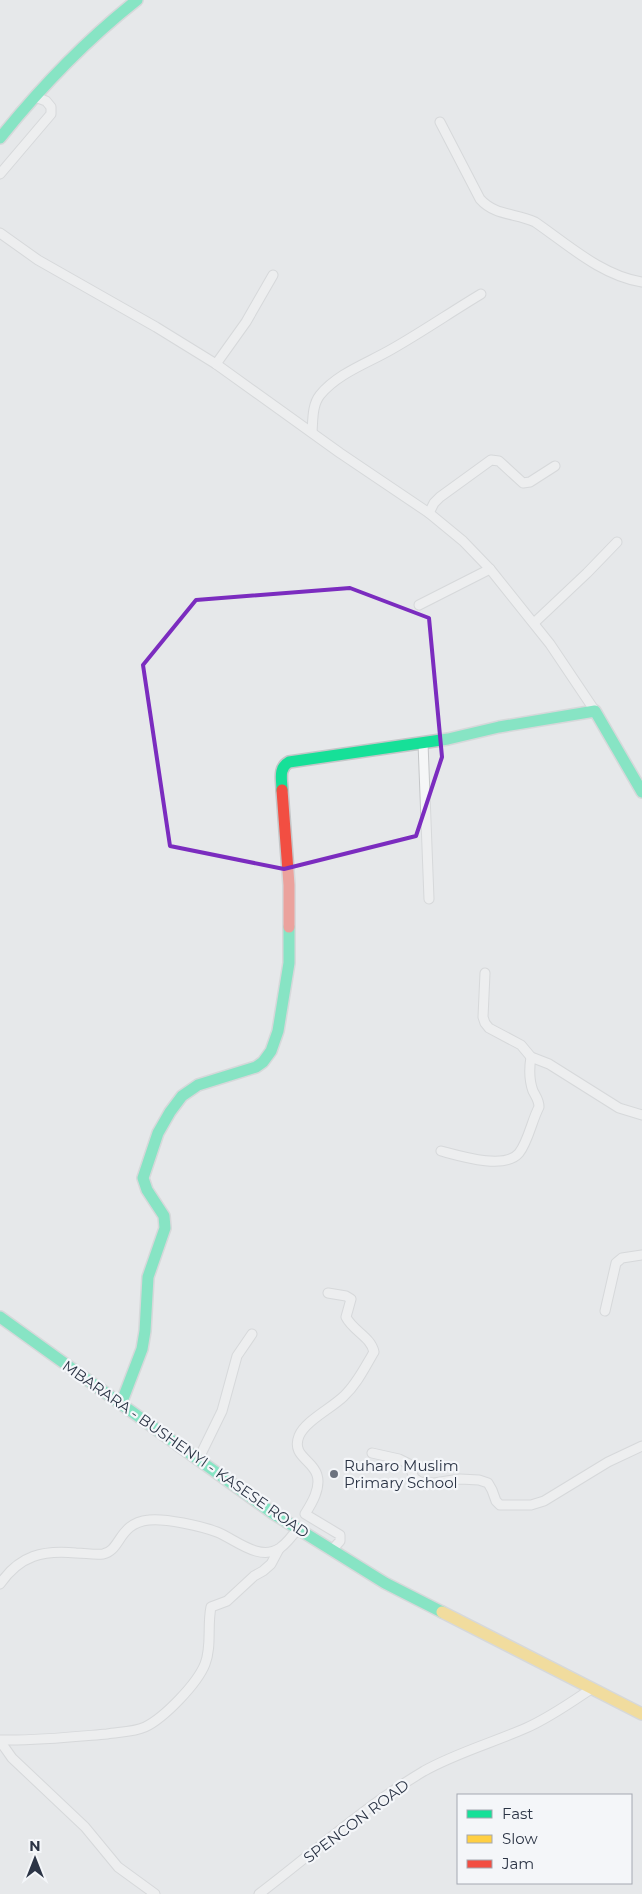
<svg xmlns="http://www.w3.org/2000/svg" width="642" height="1894" font-family="Montserrat,sans-serif">
<style>
.lines{fill:none;stroke-linecap:round;stroke-linejoin:round}
.street-casing{stroke:#c4c6c8;stroke-width:11}
.fast-casing{stroke:#c4c6c8;stroke-width:14}
.slow-casing{stroke:#c4c6c8;stroke-width:14}
.jam-casing{stroke:#c4c6c8;stroke-width:14}
.street{stroke:#f5f6f7;stroke-width:9}
.fast{stroke:#16e098;stroke-width:11}
.slow{stroke:#ffcf43;stroke-width:11}
.jam{stroke:#f24e42;stroke-width:11}
.marked{fill:none;stroke:#7b2cbf;stroke-width:4;stroke-linejoin:round}
.poi-dot{fill:#6c737f;stroke:#f4f6f9;stroke-width:2}
.labels{text-anchor:middle;dominant-baseline:central;stroke-width:4.5;stroke-linejoin:round;paint-order:stroke}
.street-label{font-size:15px;fill:#2b3445;stroke:#f4f6f9}
.poi-label{font-size:15px;fill:#2b3445;stroke:#f4f6f9;text-anchor:start}
</style>
<rect width="100%" height="100%" fill="#e6e8ea"/>
<g class="lines">
<g class="street-casing">
<g id="street">
<path d="M440,122L480,199C495,216 516,213 535,222C567,244 602,276 642,282"/>
<path d="M0,174L51,114V107L46,101L35,97"/>
<path d="M0,233L38,260L156,327L216,364L340,453L429,513L463,541L490,569L550,644L595,711"/>
<path d="M216,364L246,322L273,275"/>
<path d="M312,432C313,420 312,405 320,395C338,373 368,363 392,349C422,332 451,312 481,294"/>
<path d="M429,513L434,503L440,497L491,460L499,461L523,483L530,482L555,466"/>
<path d="M419,605L490,569"/>
<path d="M534,623L587,573L617,542"/>
<path d="M423,743L429,899"/>
<path d="M485,973L483,1017L485,1023L489,1028L521,1045L531,1057L549,1064L619,1108L642,1115"/>
<path d="M441,1151C460,1156 505,1170 519,1153C528,1142 532,1120 539,1107C539,1100 536,1097 533,1091C529,1080 529,1069 531,1057"/>
<path d="M328,1293L346,1296L351,1299L346,1317C353,1331 371,1337 374,1352C365,1367 357,1384 344,1396C332,1408 305,1421 299,1436C291,1456 313,1460 317,1475C321,1488 312,1503 305,1514L340,1535V1541L332,1550"/>
<path d="M605,1311L616,1263L622,1258L642,1255"/>
<path d="M372,1453L399,1459L409,1464L414,1478L420,1482L434,1483L460,1479L479,1480L488,1483L492,1490L496,1501L500,1505H531L544,1501L608,1462L642,1446"/>
<path d="M198,1460L222,1411L237,1356L252,1334"/>
<path d="M0,1584C20,1555 43,1550 76,1553C85,1553 94,1555 103,1554C121,1551 118,1523 149,1520C165,1518 201,1526 217,1532C235,1539 259,1562 280,1548C287,1543 293,1535 298,1528"/>
<path d="M0,1740C35,1741 72,1737 107,1734C119,1732 134,1732 145,1727C164,1718 197,1684 205,1664C212,1646 207,1626 211,1607L227,1601L254,1576L263,1571L271,1564L279,1549"/>
<path d="M0,1741L12,1758L85,1827L118,1867L155,1894"/>
<path d="M259,1894C313,1853 365,1806 424,1771C456,1753 492,1743 526,1728C549,1718 570,1703 591,1689"/>
</g>
</g>
<g class="fast-casing">
<g id="fast">
<path d="M0,138C41,87 85,41 137,0"/>
<path d="M282,790C282,780 278,768 289,762L448,739L499,727L595,711L642,792"/>
<path d="M0,1317L274,1514L385,1583L442,1612"/>
<path d="M121,1404L142,1349L145,1331L148,1277L165,1228L164,1216L147,1190L143,1178L158,1133L170,1112L182,1096L198,1085L256,1067L263,1062L271,1051L278,1031L289,963V927"/>
</g>
</g>
<g class="slow-casing">
<path id="slow" d="M442,1612L642,1714"/>
</g>
<g class="jam-casing">
<path id="jam" d="M282,790L289,885V927"/>
</g>
<use href="#street" class="street"/>
<use href="#fast" class="fast"/>
<use href="#slow" class="slow"/>
<use href="#jam" class="jam"/>
</g>
<path d="M0 0H642V1894H0ZM350,588L429,618L442,757L416,836L284,869L170,846L143,665L196,600Z" fill="#e6e8ea" fill-opacity=".55" fill-rule="evenodd"/>
<path class="marked" d="M350,588L429,618L442,757L416,836L284,869L170,846L143,665L196,600Z"/>
<circle class="poi-dot" cx="334" cy="1474" r="5"/>
<g class="labels">
<g class="street-label">
<text transform="translate(186 1449) rotate(35)">MBARARA - BUSHENYI - KASESE ROAD</text>
<text transform="translate(356 1821) rotate(-37)">SPENCON ROAD</text>
</g>
<g class="poi-label">
<text x="344" y="1465">Ruharo Muslim<tspan x="344" dy="17">Primary School</tspan></text>
</g>
</g>
<rect x="457" y="1794" width="175" height="90" fill="#f4f6f9" stroke="#a4a8b1"/>
<rect x="467" y="1810" width="25" height="8" fill="#16e098" stroke="#a4a8b1"/>
<text x="502" y="1819" font-size="15" fill="#2b3445">Fast</text>
<rect x="467" y="1835" width="25" height="8" fill="#ffcf43" stroke="#a4a8b1"/>
<text x="502" y="1844" font-size="15" fill="#2b3445">Slow</text>
<rect x="467" y="1860" width="25" height="8" fill="#f24e42" stroke="#a4a8b1"/>
<text x="502" y="1869" font-size="15" fill="#2b3445">Jam</text>
<g transform="translate(35 1859)" stroke="#f4f6f9" stroke-width="4" paint-order="stroke">
<path d="M0-4L9 19L0 12L-9 19Z" fill="#2b3445"/>
<text y="-8" font-size="14" font-weight="bold" text-anchor="middle" fill="#2b3445">N</text>
</g>
</svg>
